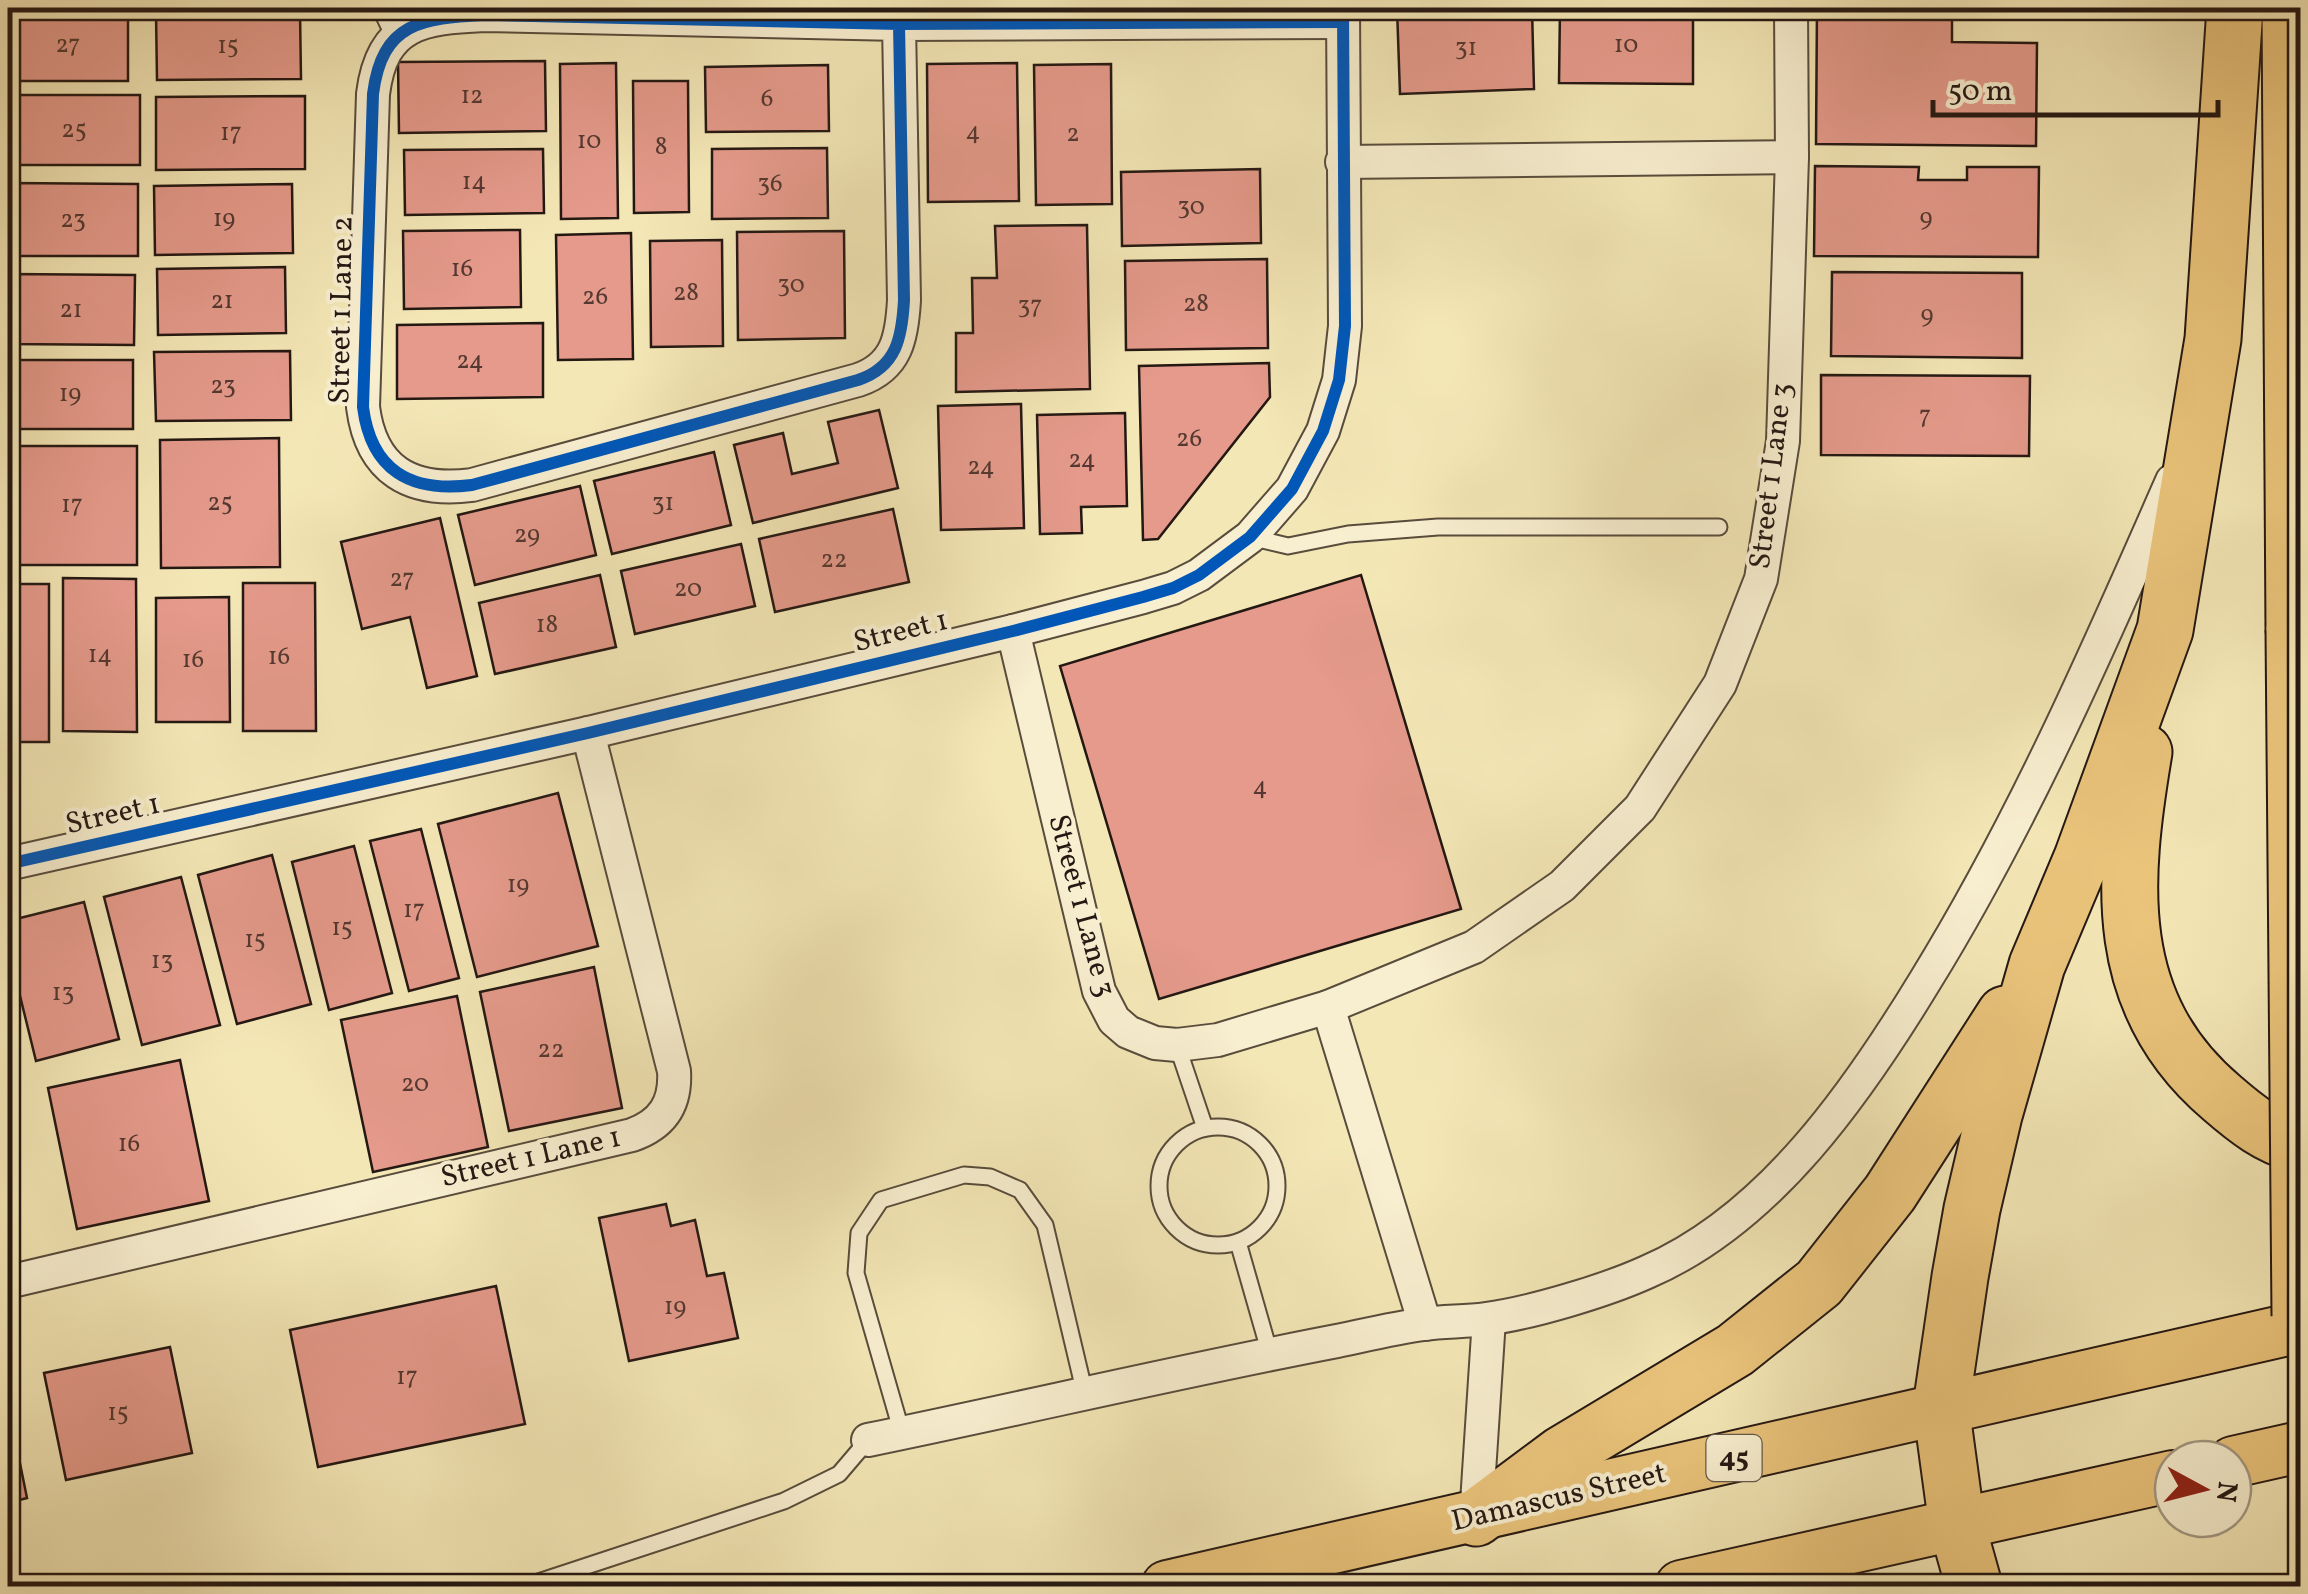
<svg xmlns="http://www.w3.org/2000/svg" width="2308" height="1594" font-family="Vollkorn,serif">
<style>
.building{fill:#e59a8b;stroke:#241813;stroke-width:2.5}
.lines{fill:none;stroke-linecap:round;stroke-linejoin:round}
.lane-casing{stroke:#584c3c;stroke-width:19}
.street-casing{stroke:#584c3c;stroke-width:36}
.primary-casing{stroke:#241813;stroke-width:54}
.highway-casing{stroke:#241813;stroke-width:59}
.lane{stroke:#f8efd0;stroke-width:15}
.street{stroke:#f8efd0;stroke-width:32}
.primary{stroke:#eac47b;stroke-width:50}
.highway{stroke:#eac47b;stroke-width:55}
.highway-bridge-casing{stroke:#241813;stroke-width:59;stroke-linecap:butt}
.highway-bridge{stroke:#eac47b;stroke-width:55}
.cycleway-casing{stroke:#f8efd0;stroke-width:19}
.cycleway{stroke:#0057b8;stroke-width:12}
.labels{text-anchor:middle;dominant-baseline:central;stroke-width:8;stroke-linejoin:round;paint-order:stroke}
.number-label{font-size:25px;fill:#543831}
.shield{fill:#f8efd0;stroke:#64584c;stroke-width:2.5}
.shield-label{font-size:28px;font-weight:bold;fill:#241813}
.street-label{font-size:30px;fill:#241813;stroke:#f8efd0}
</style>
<rect width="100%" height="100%" fill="#f4e7b6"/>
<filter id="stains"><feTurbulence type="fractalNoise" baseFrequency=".002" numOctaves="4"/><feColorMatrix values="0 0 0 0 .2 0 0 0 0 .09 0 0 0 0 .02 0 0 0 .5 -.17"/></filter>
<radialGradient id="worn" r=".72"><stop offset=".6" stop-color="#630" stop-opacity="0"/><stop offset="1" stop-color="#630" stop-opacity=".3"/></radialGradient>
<g class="building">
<path d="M1397,8H1532L1534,89L1400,94Z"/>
<path d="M1560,8H1693V84L1559,83Z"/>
<path d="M1817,8H1952V42L2037,43L2036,146L1816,144Z"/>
<path d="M128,9V81H8V10Z"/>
<path d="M300,11L301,79L157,80L156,13Z"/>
<path d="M545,61L546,131L399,133L398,62Z"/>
<path d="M616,63L618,218L561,219L560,64Z"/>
<path d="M1017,63L1019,201L928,202L927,64Z"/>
<path d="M1111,64L1112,204L1036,205L1034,65Z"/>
<path d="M828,65L829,131L706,132L705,67Z"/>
<path d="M633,81H688L689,212L634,213Z"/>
<rect x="8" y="95" width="132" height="70"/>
<path d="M305,96V169L156,170V97Z"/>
<path d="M827,148L828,218L712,219V149Z"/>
<path d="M543,149L544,213L405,215L404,150Z"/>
<path d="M1815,166L1919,167L1918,180H1967V167H2039L2038,257L1814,256Z"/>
<path d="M1260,169L1261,243L1122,246L1121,172Z"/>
<path d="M8,183L138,184V256H8Z"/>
<path d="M292,184L293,253L155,255L154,186Z"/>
<path d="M1087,225L1090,389L956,392V333H973L972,278H997L995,226Z"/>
<path d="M520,230L521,307L404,309L403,231Z"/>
<path d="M844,231L845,338L738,340L737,232Z"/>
<path d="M631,233L633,359L558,360L556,235Z"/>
<path d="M722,240L723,346L651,347L650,241Z"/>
<path d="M1267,259L1268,348L1126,350L1125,261Z"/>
<path d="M285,267L286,333L158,335L157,269Z"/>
<path d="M1832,272L2022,273V358L1831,356Z"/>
<path d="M8,274L135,275L134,345L8,344Z"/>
<path d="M543,323V397L397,399V325Z"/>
<path d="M290,351L291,420L156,421L154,352Z"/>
<rect x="8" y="360" width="125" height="69"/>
<path d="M1269,363L1270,397L1158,539L1143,540L1139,366Z"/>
<path d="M1821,375L2030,376L2029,456L1821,455Z"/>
<path d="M1021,404L1024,528L941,530L938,406Z"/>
<path d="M879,410L898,488L753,523L734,445L783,433L792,474L838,463L828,422Z"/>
<path d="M1125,413L1127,506L1081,507L1082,533L1040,534L1037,415Z"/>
<path d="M279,438L280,567L161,568L160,440Z"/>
<rect x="8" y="446" width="129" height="119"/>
<path d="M714,452L731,525L612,554L594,481Z"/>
<path d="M580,486L596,555L475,585L458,515Z"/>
<path d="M893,509L909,582L775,612L759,539Z"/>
<path d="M440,518L477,676L427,688L410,617L362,629L341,542Z"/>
<path d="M741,544L755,606L635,634L621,571Z"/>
<path d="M600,575L616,647L495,674L479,603Z"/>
<path d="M1361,575L1461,909L1159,999L1060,666Z"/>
<path d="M63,578L136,579L137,732L63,731Z"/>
<path d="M243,583H315L316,731H243Z"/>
<rect x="8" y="584" width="41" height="158"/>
<path d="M229,597L230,722H156V598Z"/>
<path d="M558,793L598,946L477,977L438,824Z"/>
<path d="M421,829L459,978L409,991L370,841Z"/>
<path d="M354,846L392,993L329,1010L292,862Z"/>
<path d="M272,855L311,1004L237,1024L198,875Z"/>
<path d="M181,877L220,1025L142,1045L104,897Z"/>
<path d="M84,902L119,1039L36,1061L8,947V921Z"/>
<path d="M594,967L622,1108L509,1131L480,992Z"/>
<path d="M457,996L488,1147L373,1172L341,1020Z"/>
<path d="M180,1060L209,1201L77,1229L48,1088Z"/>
<path d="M666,1204L671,1226L695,1220L707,1276L724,1273L738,1338L629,1361L599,1218Z"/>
<path d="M496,1286L525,1424L318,1467L290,1330Z"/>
<path d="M170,1347L192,1453L66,1480L44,1373Z"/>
<path d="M8,1404L27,1498L8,1503Z"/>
</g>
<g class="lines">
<g class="lane-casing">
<g id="lane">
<path d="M376,8L384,16L394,37"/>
<path d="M1250,537L1288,546L1348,534L1438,527H1719"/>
<path d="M1177,1045L1205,1128"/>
<circle cx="1218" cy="1186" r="59"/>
<path d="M1238,1242L1270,1354"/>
<path d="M902,1433L856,1273L859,1233L881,1200L964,1175L990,1177L1020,1190L1045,1225L1085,1394"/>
<path d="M526,1586L784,1501L839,1474L868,1440"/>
</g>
</g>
<g class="street-casing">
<g id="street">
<path d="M899,24L904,300C902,337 897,367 858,380L472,485C410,493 371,470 363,407L373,94C382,22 422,18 485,15L899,24L1343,22"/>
<path d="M1342,162L1792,157"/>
<path d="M1013,631L1099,991L1114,1020L1128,1032L1155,1043L1177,1045L1218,1040L1328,1007L1474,947L1562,886L1640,808L1720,684L1761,579L1783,441L1792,157L1791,8"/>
<path d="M8,864L588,733L1013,631L1143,597L1173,588L1199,575L1250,537L1292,489L1323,431L1339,380L1345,326L1343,8"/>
<path d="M1328,1007L1425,1324"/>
<path d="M8,1282L632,1135C663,1124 676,1103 674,1071L588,733"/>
<path d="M868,1440C1024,1408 1180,1371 1337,1341C1366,1335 1395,1328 1424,1324C1444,1321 1465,1322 1486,1319C1531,1313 1605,1291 1647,1272C1770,1219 1858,1091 1925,981C2023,822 2097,652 2172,481"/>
<path d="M1476,1518L1489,1319"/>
</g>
</g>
<g class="primary-casing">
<g id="primary">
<path d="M2233,1462L2300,1447"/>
<path d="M1167,1586L2300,1327"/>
<path d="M1681,1586L2173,1476"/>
</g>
</g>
<g class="highway-casing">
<g id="highway">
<path d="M2290,8L2294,630"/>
<path d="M2144,752C2122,882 2111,1004 2222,1098C2245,1118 2271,1139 2300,1144"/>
<path d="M1476,1518L1562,1454L1735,1350L1819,1283L1890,1193L2005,1014"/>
<path d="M1974,1586L1957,1525L1941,1407L1960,1277L1972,1209L1994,1115L2037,965L2082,858L2165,630L2213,339L2235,8"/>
</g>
</g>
<use href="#lane" class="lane"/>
<use href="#street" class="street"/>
<use href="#primary" class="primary"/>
<use href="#highway" class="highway"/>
<g class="highway-bridge-casing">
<path id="highway-bridge" d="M2294,630L2300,1316"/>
</g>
<use href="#highway-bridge" class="highway-bridge"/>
<g class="cycleway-casing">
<g id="cycleway">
<path d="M899,24L904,300C902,337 897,367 858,380L472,485C410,493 371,470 363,407L373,94C382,22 422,18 485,15L899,24L1343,22"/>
<path d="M8,864L588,733L1013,631L1143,597L1173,588L1199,575L1250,537L1292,489L1323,431L1339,380L1345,326L1343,9"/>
</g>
</g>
<use href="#cycleway" class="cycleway"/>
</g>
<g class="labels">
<g class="number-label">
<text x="68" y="45">27</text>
<text x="1626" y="45">10</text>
<text x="228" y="46">15</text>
<text x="1466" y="48">31</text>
<text x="472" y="96">12</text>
<text x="767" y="99">6</text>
<text x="74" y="130">25</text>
<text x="973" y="132">4</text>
<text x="231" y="133">17</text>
<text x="1073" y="134">2</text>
<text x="589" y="141">10</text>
<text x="661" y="147">8</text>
<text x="474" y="182">14</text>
<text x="770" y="184">36</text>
<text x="1191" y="207">30</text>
<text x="1926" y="218">9</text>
<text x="224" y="219">19</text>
<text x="73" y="220">23</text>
<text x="462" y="269">16</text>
<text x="791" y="285">30</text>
<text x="686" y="293">28</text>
<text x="595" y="297">26</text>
<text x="222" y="301">21</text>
<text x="1196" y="304">28</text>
<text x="1030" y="306">37</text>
<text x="71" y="310">21</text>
<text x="1927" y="315">9</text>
<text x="470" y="361">24</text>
<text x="223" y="386">23</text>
<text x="70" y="394">19</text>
<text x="1925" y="416">7</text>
<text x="1189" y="439">26</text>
<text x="1082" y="460">24</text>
<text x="981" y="467">24</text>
<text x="220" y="503">25</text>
<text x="663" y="503">31</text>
<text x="72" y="505">17</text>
<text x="527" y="535">29</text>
<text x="834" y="560">22</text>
<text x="402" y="579">27</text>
<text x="688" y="589">20</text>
<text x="547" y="625">18</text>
<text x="100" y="655">14</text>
<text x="279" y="657">16</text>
<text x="193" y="660">16</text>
<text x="1260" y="787">4</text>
<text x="518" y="885">19</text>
<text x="414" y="910">17</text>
<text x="342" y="928">15</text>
<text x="255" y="940">15</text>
<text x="162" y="961">13</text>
<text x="63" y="993">13</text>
<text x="551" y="1050">22</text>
<text x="415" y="1084">20</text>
<text x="129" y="1144">16</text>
<text x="675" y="1307">19</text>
<text x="407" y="1377">17</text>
<text x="118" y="1413">15</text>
</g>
<rect class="shield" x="1706.5" y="1435" width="55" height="46" rx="8"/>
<g class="shield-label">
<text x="1734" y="1458">45</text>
</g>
<g class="street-label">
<text transform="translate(342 310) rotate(-89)">Street 1 Lane 2</text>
<text transform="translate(1772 476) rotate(-83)">Street 1 Lane 3</text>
<text transform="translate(901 632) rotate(-14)">Street 1</text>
<text transform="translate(113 815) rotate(-13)">Street 1</text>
<text transform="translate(1081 906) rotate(75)">Street 1 Lane 3</text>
<text transform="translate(531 1158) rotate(-13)">Street 1 Lane 1</text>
<text transform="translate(1559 1498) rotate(-13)">Damascus Street</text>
</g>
</g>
<rect width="2308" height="1594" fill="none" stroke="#f4e7b6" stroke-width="40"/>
<rect x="10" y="10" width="2288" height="1574" fill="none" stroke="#241813" stroke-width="5"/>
<rect x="20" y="20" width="2268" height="1554" fill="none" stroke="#241813" stroke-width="2.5"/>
<g transform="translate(2203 1489) rotate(97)"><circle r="48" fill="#f8efd0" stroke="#a39984" stroke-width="2.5"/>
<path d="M0-8L18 38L0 25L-18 38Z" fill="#8f2418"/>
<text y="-15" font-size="28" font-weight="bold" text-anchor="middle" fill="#241813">N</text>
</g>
<path d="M1933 100v15h285v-15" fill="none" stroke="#241813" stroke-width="5"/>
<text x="1948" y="100" font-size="30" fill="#241813" stroke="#f8efd0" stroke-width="8" paint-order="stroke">50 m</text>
<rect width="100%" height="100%" filter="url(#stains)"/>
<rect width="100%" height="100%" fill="url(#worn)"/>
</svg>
